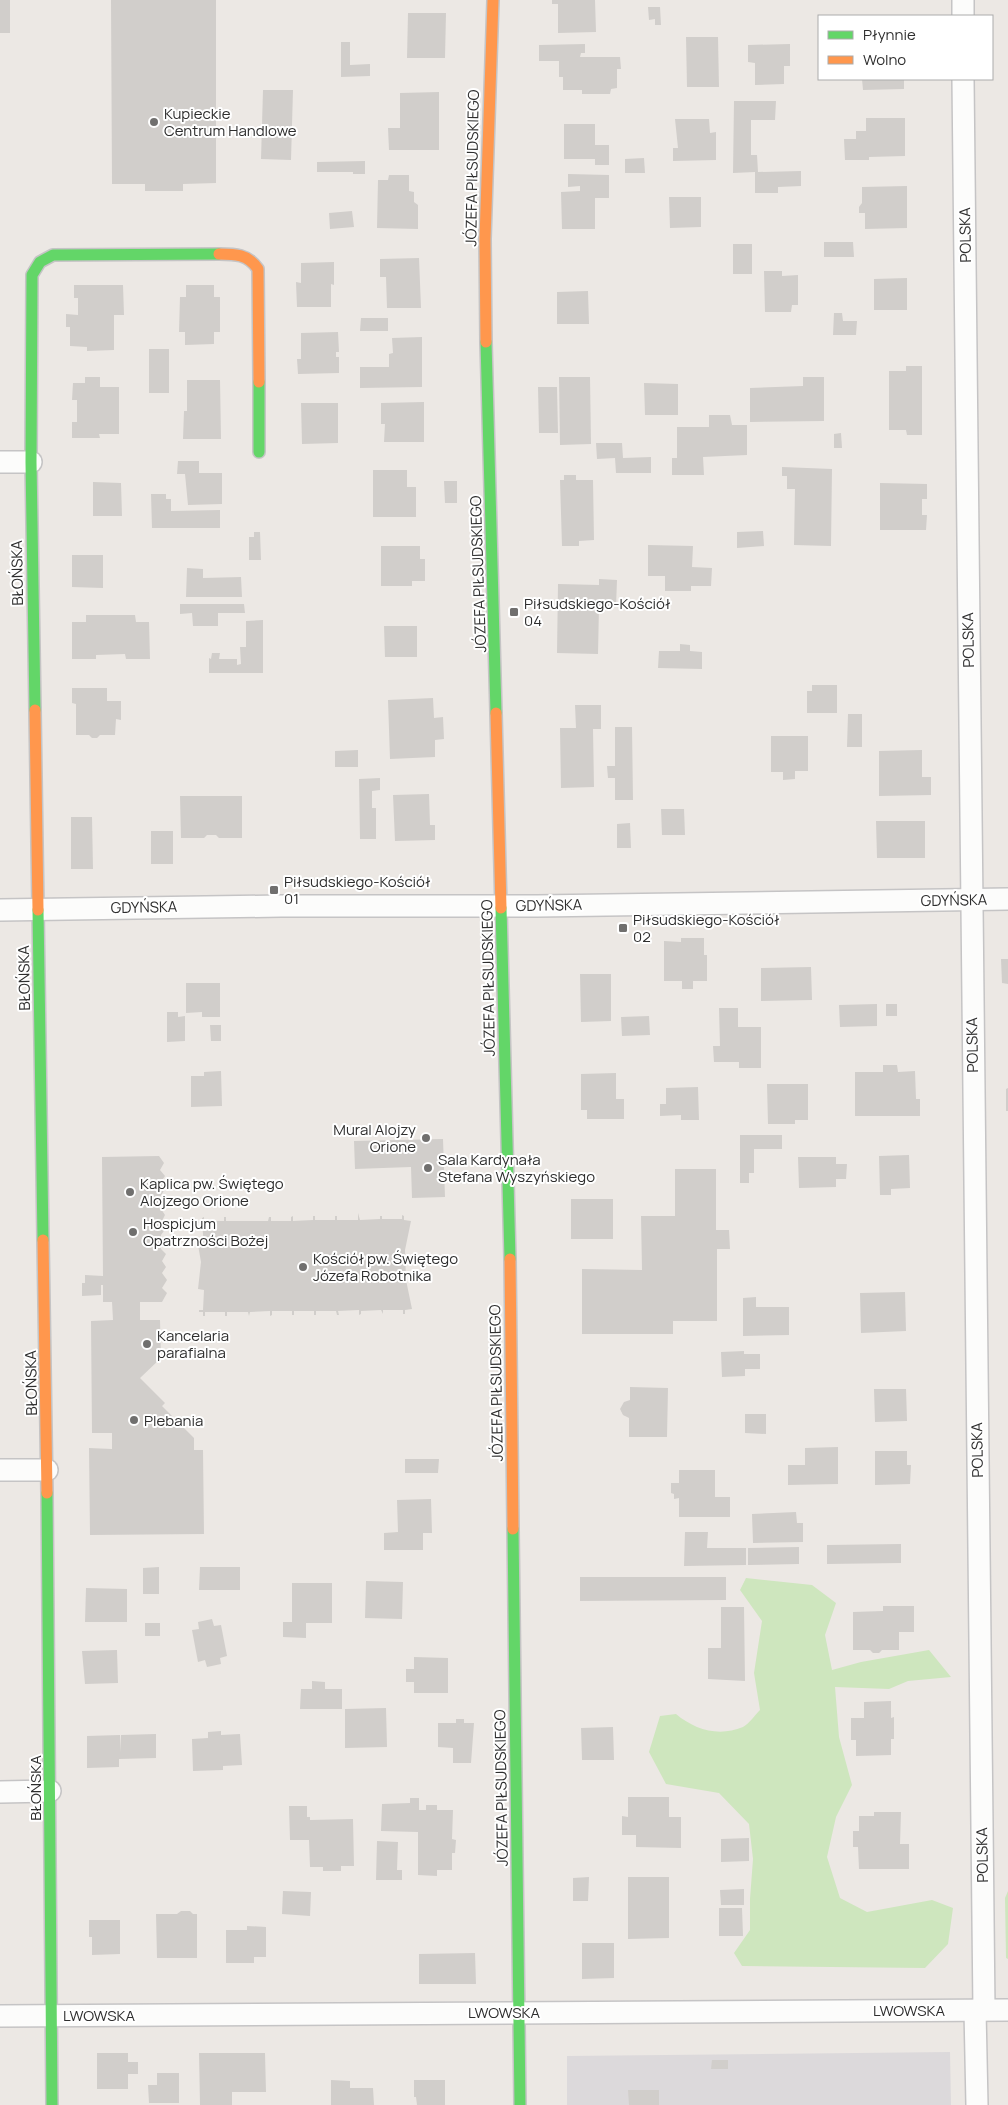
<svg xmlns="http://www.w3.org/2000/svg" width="1008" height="2105" font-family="Manrope,sans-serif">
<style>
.industrial{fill:#dcd9db}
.green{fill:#cee6be}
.building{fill:#d1cecb}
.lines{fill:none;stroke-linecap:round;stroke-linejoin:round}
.street-casing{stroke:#c5c4c5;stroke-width:24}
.fast-casing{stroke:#c5c4c5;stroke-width:14}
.slow-casing{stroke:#c5c4c5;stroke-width:14}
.street{stroke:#fcfcfb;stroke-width:21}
.fast{stroke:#63d668;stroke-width:11}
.slow{stroke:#ff974d;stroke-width:11}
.poi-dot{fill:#706f6e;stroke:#fff;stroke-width:2}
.labels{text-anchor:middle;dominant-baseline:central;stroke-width:4;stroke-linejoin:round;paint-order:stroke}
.poi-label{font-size:15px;fill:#2e2e2e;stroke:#fff;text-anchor:start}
.street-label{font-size:15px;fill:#2e2e2e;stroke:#fff}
</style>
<rect width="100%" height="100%" fill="#ece8e4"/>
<path class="industrial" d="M950,2052L951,2105H567V2056Z"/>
<g class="green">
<path d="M746,1578L812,1585L836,1603L825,1635L832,1670L861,1662L929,1650L951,1677L908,1681L889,1689L835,1687L839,1737L852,1785L836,1817L827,1857L840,1898L867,1912L932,1900L953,1908L948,1944L925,1968L742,1966L734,1953L750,1930V1899L753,1859L749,1824L719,1793L666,1784L649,1752L660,1716L676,1714C695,1730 719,1737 743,1727C749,1724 755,1715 760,1710L754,1673L762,1621L740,1590Z"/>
<path d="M1008,1891V1959L1006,1958L1005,1898Z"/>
</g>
<g class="building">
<rect x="0" y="0" width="10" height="33"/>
<path d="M111,0H216V183L183,184V191H145V184H112Z"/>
<path d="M552,0H595L596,32L558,33V4H552Z"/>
<path d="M648,7H660L661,25H655V19L649,20Z"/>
<path d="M408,13H446L445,58H407Z"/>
<path d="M686,37H718L719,87H687Z"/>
<path d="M341,42H350V65L370,64V76L341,77Z"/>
<path d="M585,44V53H581L580,57H620L621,69H617V88L611,89L610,94H582V90H563V77H559V61H539V45Z"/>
<path d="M790,44V66H784V84L755,85V63L748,62V45Z"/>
<path d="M862,79H904V89L863,90Z"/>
<path d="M263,90H293L291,160L261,159Z"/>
<path d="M439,92V150H389L388,128H400V93Z"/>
<path d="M734,101H776L775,120H751V155H757L758,172L801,171V186L778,187V193H755V172L733,173Z"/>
<path d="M866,118H905V156L869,157V160H845L844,139H856V131H866Z"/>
<path d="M675,119H709L710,133L716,132V160L673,161V148H678Z"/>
<path d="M564,124H595V145H609V165H595V159H564Z"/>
<path d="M644,158L645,173H625V159Z"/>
<path d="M365,161V174H353V172H317V162Z"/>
<path d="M568,174L609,175V198H595V229H562L561,192L580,191V186L568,187Z"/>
<path d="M389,175H409V191L414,192V202L418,205V229L377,228L378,180H388Z"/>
<path d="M907,186V228L865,229V213H859V207L862,203V187Z"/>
<path d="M669,197H701V227L670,228Z"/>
<path d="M352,211L354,227L330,229L329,213Z"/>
<path d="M824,242H853L854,257H824Z"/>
<rect x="733" y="244" width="19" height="30"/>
<path d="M419,258L421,308H387L386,277H380V259Z"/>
<path d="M334,262V285L331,284V307H297L296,282L301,283V263Z"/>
<path d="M764,271H782V276L798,275V305H792L791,312H765Z"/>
<path d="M907,278V310H874V279Z"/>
<path d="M74,285H123L124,315H114V350L87,351V347L70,346V327H66V314L78,315V298H74Z"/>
<path d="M186,285H214V297H220V332H214V344L185,345V332H179L180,297H186Z"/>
<path d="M588,291L589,324H557V292Z"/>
<path d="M834,313H842L843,321H857L856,335H833Z"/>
<path d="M361,318H388V331H360Z"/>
<path d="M338,332L339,352H336V357H339V373L298,374L297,359H301V333Z"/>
<path d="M422,337V387L360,388V367H389V354L393,353L392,338Z"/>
<rect x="149" y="349" width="20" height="44"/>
<path d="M906,366H922V435H907L906,430H889V371H906Z"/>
<path d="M85,377H100V387H119V434H99L100,438H72V422H77V400H72L73,383H85Z"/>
<path d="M559,377H590L591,444L560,445Z"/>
<path d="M803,377H824V421L750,422V388L803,386Z"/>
<path d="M187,380H220L221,439H183L184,411H187Z"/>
<path d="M644,383L678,384V415H645Z"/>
<path d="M538,387H557L558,433H539Z"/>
<path d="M424,402V442H384L385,424H381V403Z"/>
<path d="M301,403H338V443L302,444Z"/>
<path d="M709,415H730L732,425H747V455L703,457L704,475H672V458H677V427H709Z"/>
<path d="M841,433L842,448H834V434Z"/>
<path d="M596,443H622L623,458L651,457V473H616L615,458L597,459Z"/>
<path d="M178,461H199V473H222V504L188,505L185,474H177Z"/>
<path d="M782,467L832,469L831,546L794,545L795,489H787V476H782Z"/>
<path d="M373,470H407V487H416V517H373Z"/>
<path d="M564,475H576V480H593L594,540L579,541V546H562L560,480H564Z"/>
<path d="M444,481H457V503H445Z"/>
<path d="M93,482L121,483L122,516H93Z"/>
<path d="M880,483L927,484V499H922V515H927L926,530H880Z"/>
<path d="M151,494H166V499H171V511L220,510V528H152Z"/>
<path d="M763,531L764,546L737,548V532Z"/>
<path d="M254,532H260L261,560H249V537H254Z"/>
<path d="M648,545L693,546L692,567L712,568L711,586H691V591H665V576H648Z"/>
<path d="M381,546H420V559H425V581H412V586H381Z"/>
<path d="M72,555H103V588L72,587Z"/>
<path d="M187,568L203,569V578L241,577L242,597H186Z"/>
<path d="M599,579L617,580L616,607L599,606L598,654L557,653L558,584L599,585Z"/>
<path d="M180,604H244L245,613H218V626H193L192,613L180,614Z"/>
<path d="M86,615H135L136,622H149L150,659H126L125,654L96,655V659H72V622H86Z"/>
<path d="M263,620V673H209V658L211,659L212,653H220L219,659H237V665L241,664L240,647H246V621Z"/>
<path d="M384,626H417V657H385Z"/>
<path d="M680,644L690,645V651L702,652V669L658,668L659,651H680Z"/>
<path d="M812,685H837V713H807V691H812Z"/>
<path d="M72,688H107V701H121V720L116,719L115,735H100L97,738H92L89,735H76V704L72,703Z"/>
<path d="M433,698L434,718L443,717L444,739L435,740V757L390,759L388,700Z"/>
<path d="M575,705H601V729H593L594,787L561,788L560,728H576Z"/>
<path d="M848,714H862V747H847Z"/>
<path d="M615,727H632L633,800H615V778H608L607,766H615Z"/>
<path d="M771,736H808V771H795V779L783,780V772H771Z"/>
<path d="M358,750V767H335V751Z"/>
<path d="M922,750V777H931V795L879,796V751Z"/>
<path d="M380,778V790L372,791V808H376V839H360L359,779Z"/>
<path d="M429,794L430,825H435V840L395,841L393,795Z"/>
<path d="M180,796H242V838H219L216,835H207L204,838H181Z"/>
<path d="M661,809H684L685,835H662Z"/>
<path d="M71,817H92L93,869H71Z"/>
<path d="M876,821H925V858H877Z"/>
<path d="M630,823L631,848H617V824Z"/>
<rect x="151" y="831" width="22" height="33"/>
<path d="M681,938H704V955H707V981H693V989H682V981H664V941L681,942Z"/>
<path d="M1001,959H1008V984L1002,983Z"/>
<path d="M811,967L812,1000L761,1001V968Z"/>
<path d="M580,974H611V1021L581,1022Z"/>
<path d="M186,983H220V1017H202V1012L186,1013Z"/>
<path d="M877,1004V1026L840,1027L839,1005Z"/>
<rect x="886" y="1004" width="11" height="12"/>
<path d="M719,1008H738V1027H761V1068H739V1062H714L713,1046H720Z"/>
<path d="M167,1012H178V1017L185,1016V1041L167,1042Z"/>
<path d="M649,1016L650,1035L622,1036L621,1017Z"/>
<path d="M210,1025H221V1041H211Z"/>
<path d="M883,1065H897L898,1072L915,1071L916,1099H920V1116H855V1072H883Z"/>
<path d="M221,1071L222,1106L191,1107V1076H204V1072Z"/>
<path d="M616,1073V1099H624V1119H587V1110H581V1074Z"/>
<path d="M767,1084H808V1120H795V1124H768Z"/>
<path d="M698,1087L699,1120H681V1115L660,1116V1104H666V1088Z"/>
<path d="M1008,1088V1111H1006V1089Z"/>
<path d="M740,1135H782V1149H754V1173H749V1183H740Z"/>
<path d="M443,1139L445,1197L412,1198L411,1167L355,1169L354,1141Z"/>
<path d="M909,1155L910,1188L891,1189V1195H880L879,1156Z"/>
<path d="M159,1156L164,1163L160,1170L165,1176L160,1183L165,1189L160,1197L165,1202L161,1209L165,1215L161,1223L166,1228L161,1235V1249L166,1254L162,1261L166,1267L162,1273L167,1280L162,1288L167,1293L162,1302H140V1320H160L161,1358L140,1378L165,1403L162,1406L194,1438V1450H203L204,1534L90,1535L89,1448L112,1449V1433H92L91,1321L113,1320L112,1302H103V1285H101V1295L82,1296V1283H85V1275L103,1276L102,1157Z"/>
<path d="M798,1157H836V1164H847L846,1179H836V1187L799,1188Z"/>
<path d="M675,1169H716V1230H729L730,1249H717V1321H673V1334H582V1269L642,1270L641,1216H675Z"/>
<rect x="571" y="1199" width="42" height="40"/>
<path d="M358,1213L360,1220L380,1219V1216H382V1219H402V1215L404,1216V1220L411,1221L405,1250L406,1280L412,1309L405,1310V1314H403V1310H383V1314L381,1310L361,1311V1314L359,1315V1310L338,1311L339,1315H337L336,1311H316V1315H314V1311H294V1315H292V1311H272V1315L270,1316V1311L250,1312L249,1316L248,1312H227V1316H225V1312H205V1316H203V1312H199V1310H203L204,1290L198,1289L201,1262L198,1245L204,1244L202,1224L198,1223V1221L202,1222V1218L204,1217V1221H224V1217H226V1221H268L269,1217H271V1221H291V1217L293,1216V1221L313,1220V1216H315V1220H335V1216H337V1220H358Z"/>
<path d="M905,1292L906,1331L861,1333L860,1293Z"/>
<path d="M756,1297V1307H789V1335L743,1336V1298Z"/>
<path d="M744,1351V1354H760V1369H745V1376L722,1377L721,1352Z"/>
<path d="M630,1387L668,1388L667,1437H629V1418L623,1415L620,1409L624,1402L630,1400Z"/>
<path d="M874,1389H906L907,1421L875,1422Z"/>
<path d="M745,1414H766V1434L745,1433Z"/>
<path d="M838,1447V1484L788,1485V1465H805V1448Z"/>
<path d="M875,1451H907V1465H911L910,1484L875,1485Z"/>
<path d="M405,1459H439L438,1473H405Z"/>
<path d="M679,1470H715V1497H730V1517H679V1498L674,1499V1494L671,1493V1483H679Z"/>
<path d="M431,1499L432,1533H423V1550H384V1533L398,1532L397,1500Z"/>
<path d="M796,1512L797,1523H803V1542L753,1543L752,1514Z"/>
<path d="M685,1532H708L707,1548H746V1565L684,1566Z"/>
<path d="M901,1544V1563L827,1564V1545Z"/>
<path d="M799,1547V1564L748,1565V1548Z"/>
<path d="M159,1567V1594H143V1568Z"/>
<path d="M200,1567H240V1590H199Z"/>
<path d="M580,1577H726V1600L580,1601Z"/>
<path d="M366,1581L403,1582L402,1619L365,1618Z"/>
<path d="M292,1583H332V1623H306V1638L283,1637V1622H292Z"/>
<path d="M86,1588L127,1589V1622H85Z"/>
<path d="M883,1606H914V1632H899V1650H882L879,1653H873L870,1650H853V1612L883,1611Z"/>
<path d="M721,1607H744L745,1681L708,1679V1648H721Z"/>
<path d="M212,1619L214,1626L221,1625L227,1656L220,1658L221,1664L207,1667L205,1660L198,1662L192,1630L199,1629L198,1622Z"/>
<rect x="145" y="1623" width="15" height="13"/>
<path d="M117,1650L118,1683L85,1684L82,1651Z"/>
<path d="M414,1657L448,1658V1693H414V1682H406V1669H414Z"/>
<path d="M312,1681L325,1682V1689H342V1709H300L301,1689H312Z"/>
<path d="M891,1701V1718L894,1717V1739H891V1755L856,1756V1740H851V1718H864V1702Z"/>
<path d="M386,1708L387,1747L345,1748V1709Z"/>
<path d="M456,1719H464V1723H474L471,1763H453V1748L438,1747V1723H456Z"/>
<path d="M613,1727L614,1760H582L581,1728Z"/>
<path d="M221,1731V1735L240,1734L242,1765L223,1766V1770L193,1771L192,1739L208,1738V1732Z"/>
<path d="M156,1734V1758L119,1759V1767L87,1768V1736L120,1735V1752L121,1735Z"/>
<path d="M628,1797H669V1817H681V1848L636,1847V1835H622V1816L628,1817Z"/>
<path d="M410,1798H419V1810H426V1805H437V1810H453L452,1839L456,1840L455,1853H452V1870H437V1876L418,1875V1832L381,1831L382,1804L410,1803Z"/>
<path d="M289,1806H307V1817H310V1820L353,1819L354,1866H341V1871H323V1867H310L309,1840H290Z"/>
<path d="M874,1812H901L900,1844H909V1869H859L858,1847H853V1831H859V1816H874Z"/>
<path d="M749,1838V1861L721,1862V1839Z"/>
<path d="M377,1841L398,1842L397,1870H402V1880H376Z"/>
<path d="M589,1877L588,1901H573V1878Z"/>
<path d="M628,1877H669V1938L628,1939Z"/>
<path d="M744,1889V1905H721L720,1890Z"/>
<path d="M283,1891L311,1892L310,1916L282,1914Z"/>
<path d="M719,1908H742L743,1936H719Z"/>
<path d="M181,1911H190L193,1914H197V1958H157L156,1914H177Z"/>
<path d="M89,1920H120V1954L92,1955V1937H89Z"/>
<path d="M247,1926L266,1927V1957H254V1963H226V1930H247Z"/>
<path d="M582,1943H614V1978L582,1979Z"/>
<path d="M475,1953L476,1984H419V1954Z"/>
<path d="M97,2053H128V2062H138V2074H128V2089H97Z"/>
<path d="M199,2053H265L266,2092H232V2105H200Z"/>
<path d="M712,2060H728V2069H711Z"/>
<path d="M157,2073H179V2103H149L148,2085H157Z"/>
<path d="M331,2080L350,2081V2088H373L374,2105H331Z"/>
<path d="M414,2080H445V2105H417L416,2097H414Z"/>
<path d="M628,2090H659V2105H629Z"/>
</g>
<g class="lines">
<g class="street-casing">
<g id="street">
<path d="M963,0V16"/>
<path d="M963,79L984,2010"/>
<path d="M0,462H31"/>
<path d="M0,910L281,906H537L1008,899"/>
<path d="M0,1470H47"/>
<path d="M0,1792L50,1791"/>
<path d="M975,2010L977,2105"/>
<path d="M0,2016L1008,2010"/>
</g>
</g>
<g class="fast-casing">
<g id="fast">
<path d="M486,342L496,713"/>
<path d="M259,382V452"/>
<path d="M35,710L31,462L32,275L40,262L53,255L219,254"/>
<path d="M501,908L510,1259"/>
<path d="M38,910L43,1240"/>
<path d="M47,1493L52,2105"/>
<path d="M513,1529L520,2105"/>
</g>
</g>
<g class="slow-casing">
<g id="slow">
<path d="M219,254C235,254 248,254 258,269L259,382"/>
<path d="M486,342L485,239L493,0"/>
<path d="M35,710L38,910"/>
<path d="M496,713L501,908"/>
<path d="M43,1240L47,1493"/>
<path d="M510,1259L513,1529"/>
</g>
</g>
<use href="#street" class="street"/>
<use href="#fast" class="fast"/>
<use href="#slow" class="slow"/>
</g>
<g class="poi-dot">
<circle cx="154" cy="122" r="5"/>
<rect x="509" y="607" width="10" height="10" rx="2.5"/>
<rect x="269" y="885" width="10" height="10" rx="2.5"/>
<rect x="618" y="923" width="10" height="10" rx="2.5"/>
<circle cx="426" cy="1138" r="5"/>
<circle cx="428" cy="1168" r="5"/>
<circle cx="130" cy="1192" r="5"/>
<circle cx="133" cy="1232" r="5"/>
<circle cx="303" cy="1267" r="5"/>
<circle cx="147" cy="1344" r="5"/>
<circle cx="134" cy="1420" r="5"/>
</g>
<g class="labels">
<g class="poi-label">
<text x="164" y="113">Kupieckie<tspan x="164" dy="17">Centrum Handlowe</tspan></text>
<text x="524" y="603">Piłsudskiego-Kościół<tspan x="524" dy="17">04</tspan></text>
<text x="284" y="881">Piłsudskiego-Kościół<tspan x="284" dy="17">01</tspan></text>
<text x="633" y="919">Piłsudskiego-Kościół<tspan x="633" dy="17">02</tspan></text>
<text x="416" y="1129" text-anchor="end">Mural Alojzy<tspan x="416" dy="17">Orione</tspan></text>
<text x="438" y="1159">Sala Kardynała<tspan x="438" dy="17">Stefana Wyszyńskiego</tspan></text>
<text x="140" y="1183">Kaplica pw. Świętego<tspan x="140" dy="17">Alojzego Orione</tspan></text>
<text x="143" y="1223">Hospicjum<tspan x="143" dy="17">Opatrzności Bożej</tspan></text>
<text x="313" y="1258">Kościół pw. Świętego<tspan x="313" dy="17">Józefa Robotnika</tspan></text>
<text x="157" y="1335">Kancelaria<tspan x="157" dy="17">parafialna</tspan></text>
<text x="144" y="1420">Plebania</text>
</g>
<g class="street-label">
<text transform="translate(472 168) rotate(-89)">JÓZEFA PIŁSUDSKIEGO</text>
<text transform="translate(965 235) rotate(-91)">POLSKA</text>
<text transform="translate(17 573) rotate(-91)">BŁOŃSKA</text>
<text transform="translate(478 574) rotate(-92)">JÓZEFA PIŁSUDSKIEGO</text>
<text transform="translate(968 640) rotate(-91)">POLSKA</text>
<text transform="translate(954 900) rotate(-1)">GDYŃSKA</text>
<text transform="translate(549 905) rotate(-1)">GDYŃSKA</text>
<text transform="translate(144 907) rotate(-1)">GDYŃSKA</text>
<text transform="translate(24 978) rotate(-91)">BŁOŃSKA</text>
<text transform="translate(488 978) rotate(-91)">JÓZEFA PIŁSUDSKIEGO</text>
<text transform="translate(972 1045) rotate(-91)">POLSKA</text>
<text transform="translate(31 1383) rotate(-91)">BŁOŃSKA</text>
<text transform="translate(496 1383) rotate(-91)">JÓZEFA PIŁSUDSKIEGO</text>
<text transform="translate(977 1450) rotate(-91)">POLSKA</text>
<text transform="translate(35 1788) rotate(-90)">BŁOŃSKA</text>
<text transform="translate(501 1788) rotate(-91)">JÓZEFA PIŁSUDSKIEGO</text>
<text transform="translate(982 1855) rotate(-91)">POLSKA</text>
<text x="909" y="2010">LWOWSKA</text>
<text x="504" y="2012">LWOWSKA</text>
<text x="99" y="2015">LWOWSKA</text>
</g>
</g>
<rect x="818" y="15" width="175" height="65" fill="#ffffff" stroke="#ababab"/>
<rect x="828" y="31" width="25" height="8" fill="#63d668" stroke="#ababab"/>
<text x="863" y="40" font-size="15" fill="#2e2e2e">Płynnie</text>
<rect x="828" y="56" width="25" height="8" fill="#ff974d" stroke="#ababab"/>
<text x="863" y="65" font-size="15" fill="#2e2e2e">Wolno</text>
</svg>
